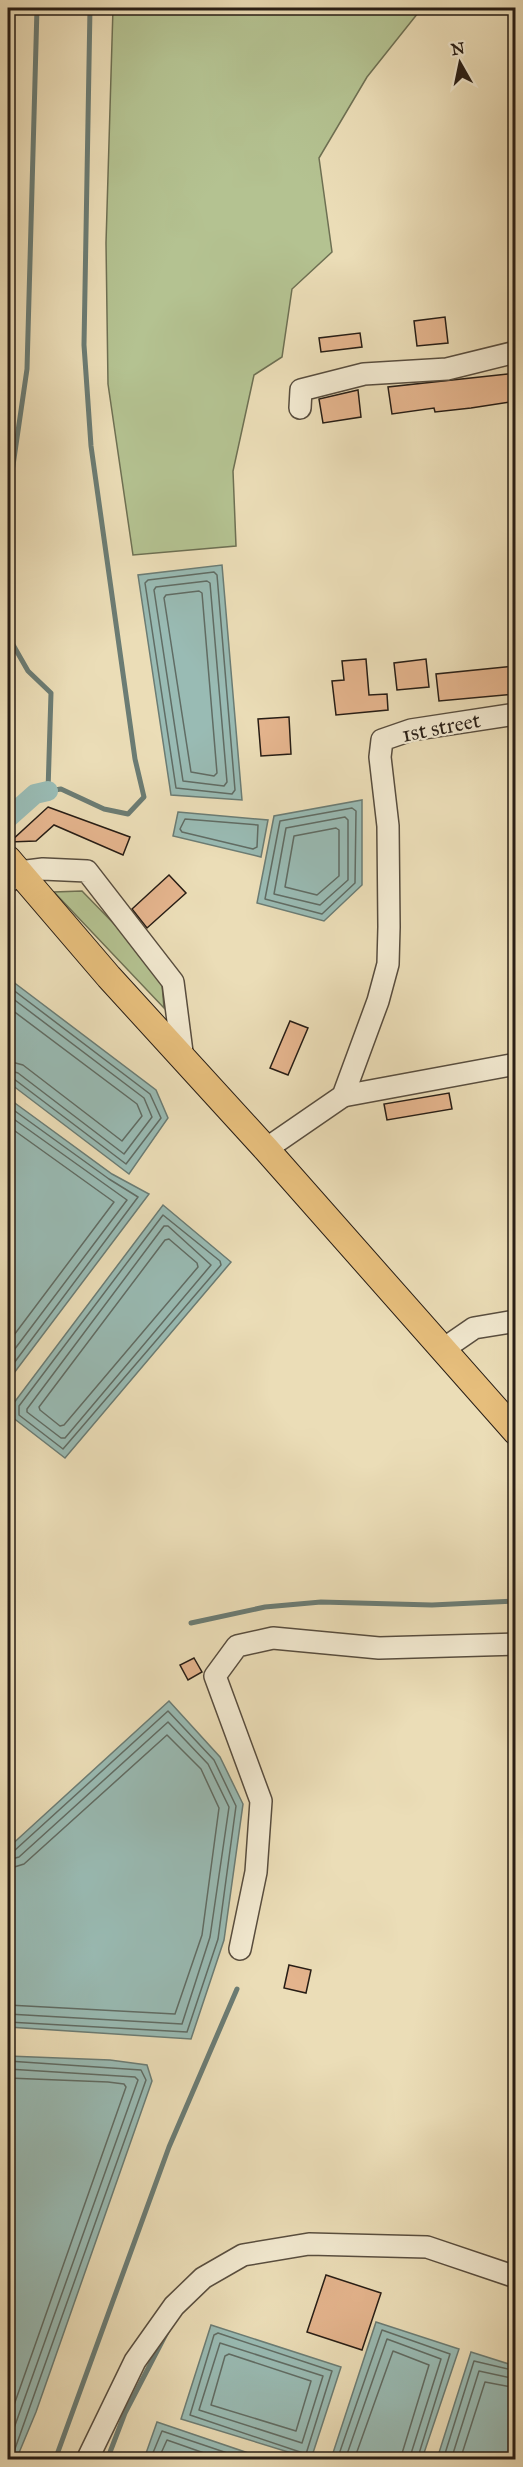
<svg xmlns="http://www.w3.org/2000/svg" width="523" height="2467" font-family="'IM FELL Great Primer',serif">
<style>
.green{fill:#b4c291;stroke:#6e7053;stroke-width:1.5}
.water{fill:#99bbb4;stroke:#6b7c74;stroke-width:1.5}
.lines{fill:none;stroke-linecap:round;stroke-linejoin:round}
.shore{stroke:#606c64;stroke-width:1.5}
.stream{stroke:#6b7c74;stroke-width:5}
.canal{stroke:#99bbb4;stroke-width:20}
.building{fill:#e4b48d;stroke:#271d15;stroke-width:1.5}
.minor-casing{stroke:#584d3e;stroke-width:24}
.major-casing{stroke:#271d15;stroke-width:28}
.minor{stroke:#f2e9d0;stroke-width:21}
.major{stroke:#e6be7c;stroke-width:26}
.labels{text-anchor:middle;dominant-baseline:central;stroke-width:4.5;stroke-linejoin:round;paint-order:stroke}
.street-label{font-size:22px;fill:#271d15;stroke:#f2e9d0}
</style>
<rect width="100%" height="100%" fill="#ebddb7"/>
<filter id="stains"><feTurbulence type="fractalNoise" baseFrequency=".00333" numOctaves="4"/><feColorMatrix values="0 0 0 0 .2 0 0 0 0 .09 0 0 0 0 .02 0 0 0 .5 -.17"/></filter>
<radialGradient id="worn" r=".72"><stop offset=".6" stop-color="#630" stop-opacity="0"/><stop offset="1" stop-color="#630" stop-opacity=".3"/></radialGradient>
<g class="green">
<path d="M113,8H422L367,77L319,158L332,252L292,289L282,357L254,375L233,471L236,546L133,555L108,384L106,243Z"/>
<path d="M82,891L161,972L164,1008L54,892Z"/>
</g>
<g class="water">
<path d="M222,565L242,800L171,795L138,575Z"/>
<path d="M362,800V885L324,921L257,903L274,816Z"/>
<path d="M178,812L268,820L261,857L173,836Z"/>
<path d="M8,978L156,1090L168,1118L129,1174L8,1082Z"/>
<path d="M8,1098L112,1174L149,1194L8,1381Z"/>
<path d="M163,1205L231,1262L65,1458L12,1417L13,1404Z"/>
<path d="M169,1701L220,1757L243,1804L224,1940L191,2039L8,2027V1848Z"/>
<path d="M8,2056L110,2060L147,2065L152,2081L36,2412L16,2460L8,2459Z"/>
<path d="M376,2322L459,2349L422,2459H331Z"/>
<path d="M211,2325L341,2367L311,2459L181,2419Z"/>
<path d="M471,2352L515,2366V2440L509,2459H437Z"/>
<path d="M157,2422L266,2459H144Z"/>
</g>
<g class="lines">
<g class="shore">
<path d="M214,572L217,575L235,790L232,794L176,788L145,583L148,580Z"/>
<path d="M207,581L210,583L227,782L224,786L183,781L154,590L156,587Z"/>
<path d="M199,591L202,593L217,773L214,776L191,772L164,598L166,595Z"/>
<path d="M352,808L356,811L355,883L322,914L265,899L280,821Z"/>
<path d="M345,817L348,820V880L320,905L274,894L286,828Z"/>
<path d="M185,819L258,825L257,847L253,849L182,832L180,829Z"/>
<path d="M336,828L339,830V876L317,895L285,887L294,836Z"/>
<path d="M8,986L150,1094L161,1118L126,1164L14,1079L8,1078"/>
<path d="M8,995L144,1098L152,1117L124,1154L18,1073L8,1070"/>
<path d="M8,1007L137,1104L142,1116L122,1141L23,1065L8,1061"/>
<path d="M8,1106L109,1179L138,1197L8,1371"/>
<path d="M8,1115L127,1200L8,1358"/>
<path d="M8,1126L114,1202L8,1343"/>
<path d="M163,1215L220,1261L221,1265L63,1449L19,1415V1406Z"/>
<path d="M164,1226H168L211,1265L65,1438H61L27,1412V1409Z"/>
<path d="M169,1239L197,1263L198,1267L64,1425L60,1426L40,1410L39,1407L165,1240Z"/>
<path d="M8,1852L14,1851L168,1711L214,1760L236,1806L218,1939L187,2032L8,2022"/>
<path d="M8,1860L19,1857L168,1722L208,1764L229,1807L210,1937L182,2024L8,2014"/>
<path d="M8,1869L24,1864L167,1735L201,1769L219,1808L202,1935L175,2014L8,2005"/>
<path d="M8,2061L141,2070L146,2080L11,2460"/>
<path d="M8,2069L135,2077L138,2080L8,2445"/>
<path d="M8,2078L108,2082L124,2084L126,2087L8,2422"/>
<path d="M218,2333L332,2371L306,2454L190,2415L214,2335Z"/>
<path d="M220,2343L323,2376L302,2443L199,2410Z"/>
<path d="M229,2354L311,2381L296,2431L211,2405L225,2356Z"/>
<path d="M150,2460L162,2431L248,2460"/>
<path d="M158,2460L167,2440L224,2460"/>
<path d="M337,2460L382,2330L450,2354L417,2460"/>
<path d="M345,2460L387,2339L441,2359L409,2460"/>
<path d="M354,2460L393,2351L429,2365L400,2460"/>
<path d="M443,2460L474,2361L516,2371"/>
<path d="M451,2460L479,2371L516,2379"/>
<path d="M460,2460L485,2382L516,2388"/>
</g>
<g class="stream">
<path d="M8,500L27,369L37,8"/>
<path d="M8,636L28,671L51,693L48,791L61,789L104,809L128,814L144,797L135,759L91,446L84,345L90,8"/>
<path d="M191,1623L265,1607L321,1602L432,1605L516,1601"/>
<path d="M55,2460L169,2147L237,1989"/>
<path d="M107,2460L125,2413L168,2330"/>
</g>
<path class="canal" d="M8,818L35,794L48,791"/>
</g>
<g class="building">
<path d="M445,317L448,343L417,346L414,321Z"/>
<path d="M360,333L362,347L321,352L319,338Z"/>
<path d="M516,373V401L471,408L435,412L434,408L392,414L388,387Z"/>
<path d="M358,390L361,417L323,423L319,399Z"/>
<path d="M366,659L369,695L387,694L388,710L336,715L332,681L344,680L342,661Z"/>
<path d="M426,659L429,687L397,690L394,663Z"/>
<path d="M516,666V694L439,701L436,674Z"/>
<path d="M289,717L291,754L261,756L258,719Z"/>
<path d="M48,807L130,837L123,855L54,825L36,841L10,842Z"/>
<path d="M169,875L186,893L147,928L132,909Z"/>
<path d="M290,1021L308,1028L288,1075L270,1068Z"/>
<path d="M449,1093L452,1109L387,1120L384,1104Z"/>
<path d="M194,1658L202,1672L188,1680L180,1665Z"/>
<path d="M289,1965L311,1970L306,1993L284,1988Z"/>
<path d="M326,2275L381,2293L362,2350L307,2332Z"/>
</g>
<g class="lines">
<g class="minor-casing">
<g id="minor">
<path d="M300,408L301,390L364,374L447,369L516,352"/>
<path d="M8,882L19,872L43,869L87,871L173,982L183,1060"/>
<path d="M343,1096L516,1064"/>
<path d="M266,1149L343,1096L378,1001L388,964L389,927L388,826L380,757L382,740L411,730L516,714"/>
<path d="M442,1350L474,1328L516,1321"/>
<path d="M240,1949L256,1872L261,1801L215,1676L237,1646L273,1638L379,1648L516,1644"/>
<path d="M87,2460L135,2361L174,2306L203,2278L243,2255L309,2244L427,2247L516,2277"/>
</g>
</g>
<g class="major-casing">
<path id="major" d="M8,859L109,977L266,1149L516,1432"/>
</g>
<use href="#minor" class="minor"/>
<use href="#major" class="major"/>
</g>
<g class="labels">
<g class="street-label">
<text transform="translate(441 727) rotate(-11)">1st street</text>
</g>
</g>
<rect width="523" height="2467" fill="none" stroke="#ebddb7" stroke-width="30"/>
<rect x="9" y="9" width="505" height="2449" fill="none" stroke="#271d15" stroke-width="3"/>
<rect x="15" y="15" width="493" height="2437" fill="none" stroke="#271d15" stroke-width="1.5"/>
<g transform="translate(460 63) rotate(351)" stroke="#f2e9d0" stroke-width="4.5" paint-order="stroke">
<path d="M0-4.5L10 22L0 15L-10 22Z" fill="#271d15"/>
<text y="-9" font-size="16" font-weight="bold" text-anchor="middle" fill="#271d15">N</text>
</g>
<rect width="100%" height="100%" filter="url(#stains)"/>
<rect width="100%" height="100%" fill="url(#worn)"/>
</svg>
